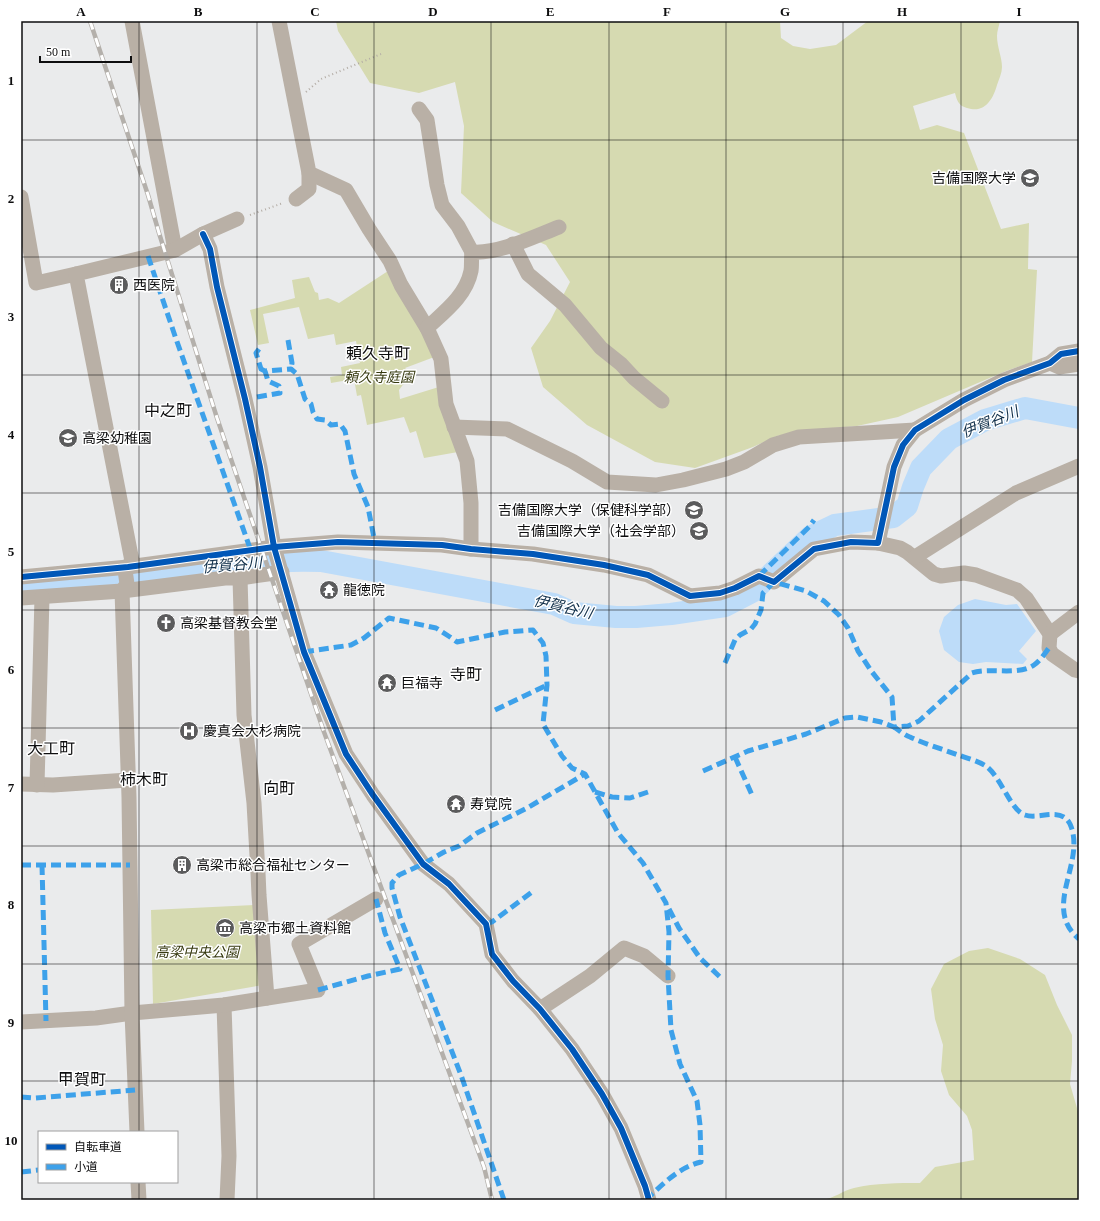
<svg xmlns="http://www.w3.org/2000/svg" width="1100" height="1221" font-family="'Times New Roman','Noto Sans JP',serif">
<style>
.green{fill:#d6dab1}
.water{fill:#bddcf9}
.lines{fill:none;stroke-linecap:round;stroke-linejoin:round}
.river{stroke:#bddcf9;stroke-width:22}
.path{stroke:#b3aca5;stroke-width:2;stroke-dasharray:1 3;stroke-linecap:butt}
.minor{stroke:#b9b0a6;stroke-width:15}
.rail-casing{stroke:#b4b0ab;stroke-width:4.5}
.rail{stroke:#fff;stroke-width:3;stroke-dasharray:9;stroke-linecap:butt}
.quiet{stroke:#3da1ea;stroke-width:5;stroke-dasharray:10 5;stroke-linecap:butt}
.cycleway-casing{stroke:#fff;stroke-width:8}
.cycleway{stroke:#0057b8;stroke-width:6}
.grid{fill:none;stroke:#0e0e0f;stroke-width:1;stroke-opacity:0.55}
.labels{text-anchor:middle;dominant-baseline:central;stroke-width:3;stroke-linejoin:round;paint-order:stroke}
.poi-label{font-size:14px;fill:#0e0e0f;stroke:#fff;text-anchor:start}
.park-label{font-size:14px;font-style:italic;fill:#373a10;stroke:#fff}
.water-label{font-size:15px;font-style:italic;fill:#102f4a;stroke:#fff}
.quarter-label{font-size:16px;fill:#0e0e0f;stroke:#fff}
.neatline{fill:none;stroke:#0e0e0f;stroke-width:1.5}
.grid-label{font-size:13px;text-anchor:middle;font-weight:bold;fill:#0e0e0f}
</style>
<rect width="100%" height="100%" fill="#eaebec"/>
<g class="green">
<path d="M336,21H780L781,38L793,46L810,49L836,45L868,21H1000C999,26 997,31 997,36C997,47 1002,57 1002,67C1002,73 999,79 997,85C993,99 985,114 967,108C959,106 957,101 955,93L913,106L920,130L937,125L964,133L1001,229L1029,223L1028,269L1037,270L1032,362L1006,371L898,417L857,426L801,431L777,436L753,447L695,468L655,462L587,425L543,387L531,348L550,321L570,282L546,245L493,222L461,193L464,126L455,82L419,93L370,83L338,31Z"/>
<path d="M388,271L437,356L405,368L411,374L399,390L400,399L442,386L458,452L424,458L416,431L410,433L404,417L367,425L361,395L357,396L354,379L331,383L330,377L342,375L341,367L360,363L356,341L336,345L334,334L308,339L299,307L263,314L269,343L258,345L250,310L295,298L292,280L309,277L315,292L318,293L319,300L328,298L339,303Z"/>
<path d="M254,905L263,985L153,1004L151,910Z"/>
<path d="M988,948L1020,959L1045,975L1057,1005L1072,1035V1061L1070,1084L1079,1115V1200H822C835,1198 842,1191 854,1188C876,1183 898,1183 920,1183L935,1167L974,1160L972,1130L967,1116L949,1095L941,1071L943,1045L935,1019L931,989L944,964L969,951Z"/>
</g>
<path class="water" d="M975,599L1006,605L1017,604L1036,631L1019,651L1027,659L1023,664L986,662L973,664L959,662L944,650L939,631L944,617L958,605Z"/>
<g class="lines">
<path class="river" d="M21,587C66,583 112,579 157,573C212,567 266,559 321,561L554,604L574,613L616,617H636L671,614L725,606L752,592L810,537L835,525L893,517L907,506L913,487L921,468L949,439L985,420L1025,408L1079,418"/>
<g class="path">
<path d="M306,92L321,79L381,54"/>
<path d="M250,215L283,203"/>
</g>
<g class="minor">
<path d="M132,21L175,250"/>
<path d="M279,21L309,173L346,190L369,229L390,261L401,285L427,328L441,359L446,404L467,461L471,503V549"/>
<path d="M419,109L427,120L437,185L442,205L458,226L472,252"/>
<path d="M21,197L36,283L76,274"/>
<path d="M296,199L309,189V173"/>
<path d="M203,234L210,249L217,287L245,399L260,467L274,547L304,652L346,754L373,795L423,864L449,884L486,924L492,954L513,981L540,1009L572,1049L602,1094L621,1128L645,1186L649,1200"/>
<path d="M513,244L528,274L565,305L601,348L621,364L634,378L662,401"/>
<path d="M427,328C444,312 466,296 471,271C472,265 471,258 472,252C499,254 533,237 559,227"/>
<path d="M1050,363L1059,367L1079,364"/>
<path d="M454,427L507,429L572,461L607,482L656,485L683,480L726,469L744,462L773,445L799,437L915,430"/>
<path d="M878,543L900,548L907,552L934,574L941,576L964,573L976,575L1017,590L1026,598L1050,634L1049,648L1052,654L1075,670L1079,671"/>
<path d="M915,557L1016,493L1079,466"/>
<path d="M21,577L128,567L274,547L338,542L442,545L471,549L533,554L604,565L648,575L690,596L720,593L735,588L759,576L774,582L814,549L851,542L878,543L894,467L903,445L915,430L964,400L1004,380L1050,363L1061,354L1079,351"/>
<path d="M240,578L244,715L254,803L258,873L259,895L267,998"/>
<path d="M21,598L122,591L225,578H240L282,572"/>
<path d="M1050,634L1079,612"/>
<path d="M21,784L53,785L128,780"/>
<path d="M37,785L42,597"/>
<path d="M224,1005L229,1156L227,1200"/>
<path d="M540,1009L590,976L624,948L644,956L668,976"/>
<path d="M21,1022L96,1018L132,1013L224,1005L318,990L299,944L376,899"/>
<path d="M137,1132L132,1013L129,797L122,591L127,584L125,570L132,561L76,274L175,250L203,234L237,219"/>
<path d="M138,1182L139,1200"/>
</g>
<g class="rail-casing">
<path id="rail" d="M90,21L148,195L159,233L217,418L324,732L484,1167L492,1200"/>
</g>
<use href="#rail" class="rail"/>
<g class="quiet">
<path d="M148,256L175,336L251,551"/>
<path d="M288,340L292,363L291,369"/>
<path d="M259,349L256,353L261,369L265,371"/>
<path d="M257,397L280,393L279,386L268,381L265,371L291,369L297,374L305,399L311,404L313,412L317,419L325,420L331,425L340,424L345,431L354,474L368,507L375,543"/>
<path d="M759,576L809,527L814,520"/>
<path d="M304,652L351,645L364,638L389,618L436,628L450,637L457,642L505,632L533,630L543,643L546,656L547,685L543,724L562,756L572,768L585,774L618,833L643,863L666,903L669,932L668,976L671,1030L680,1064L697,1101L700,1125L701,1162C680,1167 665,1182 649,1197"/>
<path d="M725,663L735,640L740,635L751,629L755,624L761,610L763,593L774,582L806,591L824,601L839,615L848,628L858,651L872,672L892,697L894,727C899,730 904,735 910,737C925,744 942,749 958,755C967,758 978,761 986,766C1001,777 1011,811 1025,815C1039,820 1061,806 1070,824C1087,862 1041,907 1079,939"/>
<path d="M495,710L547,685"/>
<path d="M735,757L752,795"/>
<path d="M703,771L748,751L806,734L845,718L857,717L881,722L894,727L908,726L919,721L972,673C990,667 1018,676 1034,665C1040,661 1045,653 1049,648"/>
<path d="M595,792L612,797L630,798L648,792"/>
<path d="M21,865H130"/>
<path d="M42,865L46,1021"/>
<path d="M669,909L679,928L700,958L721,978"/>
<path d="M486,924L492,922L532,892"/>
<path d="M318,990L368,976L400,969L385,933L376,899"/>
<path d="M21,1097L35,1098L135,1090"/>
<path d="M21,1172L39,1170"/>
<path d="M504,1200L461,1075L400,917L392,888V883L399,875L423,864L444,852L459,846L477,833L527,808L585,774"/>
</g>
<g class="cycleway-casing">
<g id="cycleway">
<path d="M203,234L210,249L217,287L245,399L260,467L274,547L304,652L346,754L373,795L423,864L449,884L486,924L492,954L513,981L540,1009L572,1049L602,1094L621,1128L645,1186L649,1200"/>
<path d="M21,577L128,567L274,547L338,542L442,545L471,549L533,554L604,565L648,575L690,596L720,593L735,588L759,576L774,582L814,549L851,542L878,543L894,467L903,445L915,430L964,400L1004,380L1050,363L1061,354L1079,351"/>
</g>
</g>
<use href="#cycleway" class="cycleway"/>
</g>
<path class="grid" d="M139,21V1132M257,21V1200M374,21V1200M491,21V1200M609,21V1200M726,21V1200M843,21V1200M961,21V1200M21,140H1079M21,257H1079M21,375H1079M21,493H1079M21,610H1079M21,728H1079M21,846H1079M21,964H1079M21,1081H1079M139,1182V1200"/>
<defs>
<g id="university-disc" transform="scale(1)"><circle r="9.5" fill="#5b5b5c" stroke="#fff"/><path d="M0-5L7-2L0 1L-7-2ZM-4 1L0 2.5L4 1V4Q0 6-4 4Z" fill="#fff"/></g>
<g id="building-disc" transform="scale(1)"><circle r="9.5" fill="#5b5b5c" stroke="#fff"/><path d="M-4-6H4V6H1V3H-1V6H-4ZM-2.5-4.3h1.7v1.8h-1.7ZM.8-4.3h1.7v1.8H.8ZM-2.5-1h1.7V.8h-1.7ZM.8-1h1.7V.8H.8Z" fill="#fff"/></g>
<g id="school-disc" transform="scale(1)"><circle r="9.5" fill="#5b5b5c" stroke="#fff"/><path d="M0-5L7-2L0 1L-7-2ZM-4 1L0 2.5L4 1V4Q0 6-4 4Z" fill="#fff"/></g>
<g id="temple-disc" transform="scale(1)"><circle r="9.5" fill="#5b5b5c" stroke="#fff"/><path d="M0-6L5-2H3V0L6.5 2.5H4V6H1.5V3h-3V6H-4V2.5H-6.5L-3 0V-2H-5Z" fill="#fff"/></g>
<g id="church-disc" transform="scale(1)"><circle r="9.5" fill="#5b5b5c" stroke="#fff"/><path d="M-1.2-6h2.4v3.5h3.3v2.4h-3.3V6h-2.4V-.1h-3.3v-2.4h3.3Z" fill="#fff"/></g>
<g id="hospital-disc" transform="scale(1)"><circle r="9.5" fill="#5b5b5c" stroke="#fff"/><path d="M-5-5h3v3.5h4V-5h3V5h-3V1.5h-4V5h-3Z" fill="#fff"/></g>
<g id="museum-disc" transform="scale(1)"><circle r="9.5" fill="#5b5b5c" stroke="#fff"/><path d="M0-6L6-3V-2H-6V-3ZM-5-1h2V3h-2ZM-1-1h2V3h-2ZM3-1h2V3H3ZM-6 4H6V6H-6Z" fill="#fff"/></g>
</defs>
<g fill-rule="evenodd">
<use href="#university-disc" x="1030" y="178"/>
<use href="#building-disc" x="119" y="285"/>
<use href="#school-disc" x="68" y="438"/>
<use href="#university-disc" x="694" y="510"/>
<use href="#university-disc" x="699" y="531"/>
<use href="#temple-disc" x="329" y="590"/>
<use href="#church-disc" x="166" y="623"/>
<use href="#temple-disc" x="387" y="683"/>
<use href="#hospital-disc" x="189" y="731"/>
<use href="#temple-disc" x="456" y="804"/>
<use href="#building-disc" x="182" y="865"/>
<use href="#museum-disc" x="225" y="928"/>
</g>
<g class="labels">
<g class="poi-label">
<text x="1016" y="178" text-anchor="end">吉備国際大学</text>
<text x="133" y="285">西医院</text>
<text x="82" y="438">高梁幼稚園</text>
<text x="680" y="510" text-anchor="end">吉備国際大学（保健科学部）</text>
<text x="685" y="531" text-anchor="end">吉備国際大学（社会学部）</text>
<text x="343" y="590">龍徳院</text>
<text x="180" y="623">高梁基督教会堂</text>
<text x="401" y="683">巨福寺</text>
<text x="203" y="731">慶真会大杉病院</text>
<text x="470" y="804">寿覚院</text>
<text x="196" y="865">高梁市総合福祉センター</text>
<text x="239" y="928">高梁市郷土資料館</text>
</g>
<g class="park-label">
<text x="379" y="377">頼久寺庭園</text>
<text x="197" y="952">高梁中央公園</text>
</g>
<g class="water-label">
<text transform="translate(990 422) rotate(-22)">伊賀谷川</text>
<text transform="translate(232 565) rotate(-5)">伊賀谷川</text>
<text transform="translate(563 607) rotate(13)">伊賀谷川</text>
</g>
<g class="quarter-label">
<text x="378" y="353">頼久寺町</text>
<text x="168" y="410">中之町</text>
<text x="466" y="674">寺町</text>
<text x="51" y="748">大工町</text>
<text x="144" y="779">柿木町</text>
<text x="279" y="788">向町</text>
<text x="82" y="1079">甲賀町</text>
</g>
</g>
<rect width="1100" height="1221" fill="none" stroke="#ffffff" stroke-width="44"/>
<rect x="38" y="1131" width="140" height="52" fill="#ffffff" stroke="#9f9f9f"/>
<rect x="46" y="1144" width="20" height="6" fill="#0057b8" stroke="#9f9f9f"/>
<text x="74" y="1151" font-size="12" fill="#0e0e0f">自転車道</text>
<rect x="46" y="1164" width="20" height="6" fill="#3da1ea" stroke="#9f9f9f"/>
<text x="74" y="1171" font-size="12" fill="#0e0e0f">小道</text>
<path d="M40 56v6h91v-6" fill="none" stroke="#0e0e0f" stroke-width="2"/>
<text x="46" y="56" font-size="12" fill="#0e0e0f" stroke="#ffffff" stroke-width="3" paint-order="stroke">50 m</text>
<rect x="22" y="22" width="1056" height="1177" class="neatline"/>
<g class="grid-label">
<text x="81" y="16">A</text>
<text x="198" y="16">B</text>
<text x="315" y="16">C</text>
<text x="433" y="16">D</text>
<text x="550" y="16">E</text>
<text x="667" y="16">F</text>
<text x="785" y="16">G</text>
<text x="902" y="16">H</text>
<text x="1019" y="16">I</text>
<text x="11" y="85">1</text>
<text x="11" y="203">2</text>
<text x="11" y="321">3</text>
<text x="11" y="439">4</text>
<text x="11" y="556">5</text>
<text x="11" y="674">6</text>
<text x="11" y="792">7</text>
<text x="11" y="909">8</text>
<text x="11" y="1027">9</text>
<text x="11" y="1145">10</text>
</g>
</svg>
